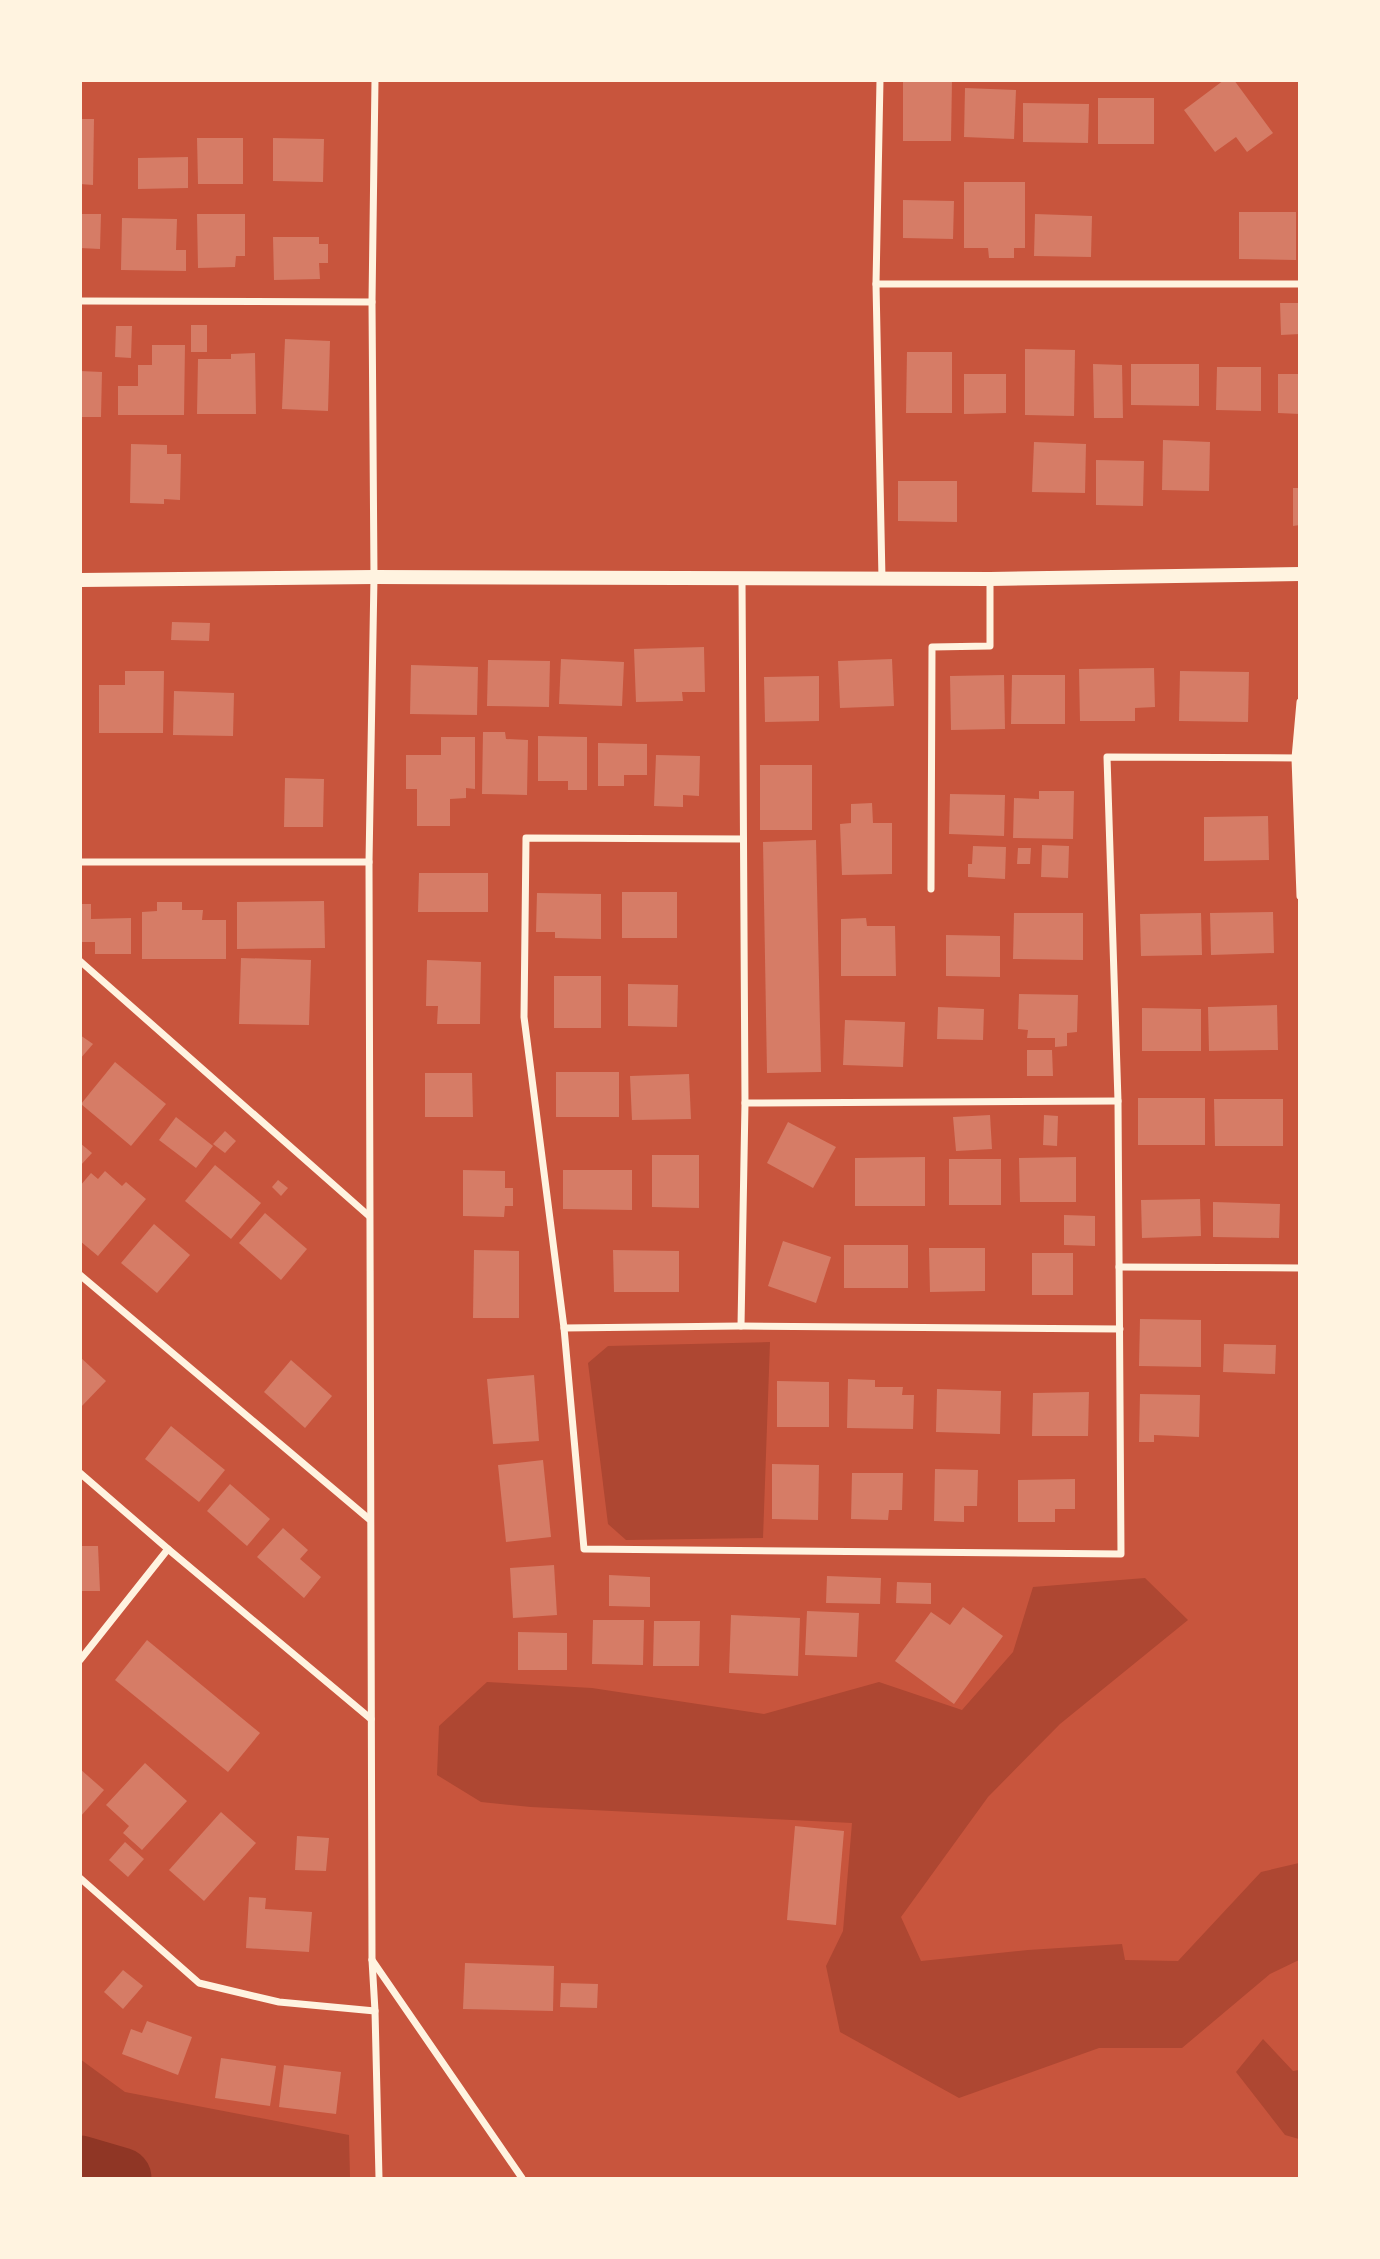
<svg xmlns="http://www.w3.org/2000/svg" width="1380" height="2259" font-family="'Sofia Sans Condensed',sans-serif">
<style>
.green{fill:#ae4732}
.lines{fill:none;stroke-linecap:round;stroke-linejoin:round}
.river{stroke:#8f3625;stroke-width:61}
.building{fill:#d67c66}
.minor{stroke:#fff3e0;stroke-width:7}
.secondary{stroke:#fff3e0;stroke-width:14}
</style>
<rect width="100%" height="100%" fill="#c8553d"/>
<g class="green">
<path d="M770,1342L763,1538L626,1540L608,1524L588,1363L608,1346Z"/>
<path d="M1145,1578L1188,1620L1060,1724L988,1797L901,1917L921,1961L1028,1950L1122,1944L1125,1960L1178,1961L1261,1872L1299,1863V1960L1270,1974L1182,2048H1099L959,2098L840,2032L826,1966L843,1931L852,1823L531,1807L481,1802L437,1775L439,1726L487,1682L592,1688L764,1714L879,1682L962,1710L1013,1652L1033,1587Z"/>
<path d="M1263,2039L1293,2071L1299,2070V2139L1285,2135L1236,2072Z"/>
<path d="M80,2059L125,2092L349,2135L350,2178H81Z"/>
</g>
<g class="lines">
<path class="river" d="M80,2166L121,2178"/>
</g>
<g class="building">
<path d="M903,80H952L951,141H903Z"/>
<path d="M1224,80H1234L1273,133L1247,152L1236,137L1215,152L1184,110Z"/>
<path d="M965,88L1016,90L1014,139L964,137Z"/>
<rect x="1098" y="98" width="56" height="46"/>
<path d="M1023,103L1089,104L1088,143L1023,142Z"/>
<path d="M80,119H94L93,185L80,184Z"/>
<path d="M197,138H243V184H198Z"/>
<path d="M273,138L324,139L323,182L273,181Z"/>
<path d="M188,157V188L138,189V158Z"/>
<path d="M964,182H1025V248H1014V258H989L988,248H964Z"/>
<path d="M903,200L954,201L953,239L903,238Z"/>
<path d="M1239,212H1296V260L1239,259Z"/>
<path d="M80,214H101L100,249L80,248Z"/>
<path d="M197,214H245V256H236L235,267L198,268Z"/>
<path d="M1035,214L1092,216L1091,257L1034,256Z"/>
<path d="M122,218L177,219L176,250H186V271L121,270Z"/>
<path d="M273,237H319V244H328V263H319L320,279L274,280Z"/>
<path d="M1280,303H1300V334L1281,335Z"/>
<rect x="191" y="325" width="16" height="27"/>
<path d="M116,326H132L131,358L115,357Z"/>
<path d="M285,339L330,341L328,411L282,409Z"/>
<path d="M152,345H185L184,415H118V386H138V365H152Z"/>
<path d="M1025,349L1075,350L1074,416L1025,415Z"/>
<path d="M907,352H952V413H906Z"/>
<path d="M255,353L256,414H197L198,359H231V354Z"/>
<path d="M1093,364L1122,365L1123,418H1094Z"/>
<path d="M1131,364H1199V406L1131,405Z"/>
<path d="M1217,367H1261V411L1216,410Z"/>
<path d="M80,371L102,372L101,417H80Z"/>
<path d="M964,374H1006V413L964,414Z"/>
<path d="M1278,374H1300V414L1278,413Z"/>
<path d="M1163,440L1210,442L1209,491L1162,490Z"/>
<path d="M1034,442L1086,444L1085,493L1032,492Z"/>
<path d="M131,444L167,445V454H181L180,500L164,499V504L130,503Z"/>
<path d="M1096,460L1144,461L1143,506L1096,505Z"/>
<path d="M898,481H957V522L898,521Z"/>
<path d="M1293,488H1300V525L1293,526Z"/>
<path d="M172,622L210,623L209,641L171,640Z"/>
<path d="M704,647L705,692H682L683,701L636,702L634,649Z"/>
<path d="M561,659L624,662L622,706L559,704Z"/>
<path d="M892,659L894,706L840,708L838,661Z"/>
<path d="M488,660L550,661L549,707L487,706Z"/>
<path d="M411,665L478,667L477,715L410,714Z"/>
<path d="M1154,668L1155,707L1135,708V721H1080L1079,669Z"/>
<path d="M125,671H164L163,733H99V685H125Z"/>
<path d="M1180,671L1249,672L1248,722L1179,721Z"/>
<path d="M1004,675L1005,729L951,730L950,676Z"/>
<path d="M1012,675H1065V724H1011Z"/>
<path d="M819,676V721L765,722L764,677Z"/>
<path d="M174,691L234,693L233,736L173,735Z"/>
<path d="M483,732H505L506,739L528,740L527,795L482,794Z"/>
<path d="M538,736L587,737V790H568V781H538Z"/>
<path d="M441,737H475V789L466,788V798L450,799V826H417V789H406V755H441Z"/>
<path d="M598,743L647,744V775H624V786H598Z"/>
<path d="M656,755L700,756L699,796L683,795V807L654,806Z"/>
<rect x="760" y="765" width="52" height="65"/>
<path d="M285,778L324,779L323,827H284Z"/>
<path d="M1039,791H1074L1073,839L1013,838L1014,798L1039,799Z"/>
<path d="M950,794L1005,795L1004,836L949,834Z"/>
<path d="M872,803L873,823H892V874L842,875L840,824L851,823V804Z"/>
<path d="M1268,816L1269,860L1204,861V817Z"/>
<path d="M816,840L821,1072L767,1073L763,842Z"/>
<path d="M1042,845L1069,846L1068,878L1041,877Z"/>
<path d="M973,846L1006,847L1005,879L968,877V864H972Z"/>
<path d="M1018,848H1031L1030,864H1017Z"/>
<path d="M419,873H488V912H418Z"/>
<rect x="622" y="892" width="55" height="46"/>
<path d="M537,893L601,894V939L555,938V932H536Z"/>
<path d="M324,901L325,948L237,949V902Z"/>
<path d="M157,902H182V910H203L202,920H226V959H142V912L157,911Z"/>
<path d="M80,904H91V919L131,918V954H95V942H82Z"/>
<path d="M1273,912L1274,953L1211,955L1210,913Z"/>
<path d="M1014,913H1083V960L1013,959Z"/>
<path d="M1201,913L1202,955L1141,956L1140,914Z"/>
<path d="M866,918L867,926H895L896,976H841V919Z"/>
<path d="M946,935L1000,936V977L946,976Z"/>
<path d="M241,958L311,960L309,1025L239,1024Z"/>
<path d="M427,960L481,962L480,1024H437L438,1006H426Z"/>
<rect x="554" y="976" width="47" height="52"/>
<path d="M628,984L678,985L677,1027L628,1026Z"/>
<path d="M1019,994L1078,995L1077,1032L1067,1033V1046L1055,1047V1038H1027L1028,1030L1018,1029Z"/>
<path d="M1277,1005L1278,1050L1209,1051L1208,1007Z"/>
<path d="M938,1007L984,1009L983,1040L937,1039Z"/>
<path d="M1142,1008L1201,1009V1051H1142Z"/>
<path d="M845,1020L905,1022L903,1067L843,1065Z"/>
<path d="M80,1035L93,1044L80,1059Z"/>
<path d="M1027,1050H1052L1053,1076H1027Z"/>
<path d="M115,1062L166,1104L131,1146L81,1104Z"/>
<rect x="556" y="1072" width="63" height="45"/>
<path d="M425,1073H472L473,1117H425Z"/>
<path d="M689,1074L691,1119L632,1120L630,1076Z"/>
<rect x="1138" y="1098" width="67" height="47"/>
<path d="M1214,1099H1283V1146H1215Z"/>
<path d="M990,1115L992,1149L956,1151L953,1117Z"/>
<path d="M1044,1115L1058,1116L1057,1146L1043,1145Z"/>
<path d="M176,1117L213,1146L196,1168L159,1140Z"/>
<path d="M788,1122L836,1147L813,1188L767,1163Z"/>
<path d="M225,1131L236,1141L225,1153L213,1144Z"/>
<path d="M80,1143L92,1153L80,1166Z"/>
<path d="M652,1155H699V1208L652,1207Z"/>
<path d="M925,1157V1206H855V1158Z"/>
<path d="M1076,1157V1202H1020L1019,1158Z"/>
<rect x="949" y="1159" width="52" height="46"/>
<path d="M215,1165L261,1203L231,1239L185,1201Z"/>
<path d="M463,1170L505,1171V1188H513V1206H505L504,1217L463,1216Z"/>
<path d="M563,1170H632V1210L563,1209Z"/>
<path d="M105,1171L122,1186L126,1182L146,1199L98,1256L80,1241V1186L91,1173L98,1179Z"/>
<path d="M278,1180L288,1188L281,1196L272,1187Z"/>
<path d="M1200,1199L1201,1236L1142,1238L1141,1200Z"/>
<path d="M1213,1202L1280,1204L1279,1238L1213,1237Z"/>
<path d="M265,1213L307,1249L281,1280L239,1243Z"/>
<path d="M1064,1215L1095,1216V1246L1064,1245Z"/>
<path d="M154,1224L190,1255L157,1293L121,1263Z"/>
<path d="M783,1241L831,1257L816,1303L768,1286Z"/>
<rect x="844" y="1245" width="64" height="43"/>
<path d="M929,1248H985V1291L930,1292Z"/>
<path d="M474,1250L519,1251V1318H473Z"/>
<path d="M613,1250L679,1251V1292H614Z"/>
<rect x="1032" y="1253" width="41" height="42"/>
<path d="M1140,1319L1201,1320V1367L1139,1366Z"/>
<path d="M1224,1344L1276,1345L1275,1374L1223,1372Z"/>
<path d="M80,1357L106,1381L80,1408Z"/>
<path d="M291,1360L332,1396L305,1428L264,1392Z"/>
<path d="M534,1375L539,1441L493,1444L487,1379Z"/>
<path d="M848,1379L875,1380V1387H903L902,1395H914L913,1429L847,1428Z"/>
<path d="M777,1381L829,1382V1427H777Z"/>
<path d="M937,1389L1001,1391L1000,1434L936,1432Z"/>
<path d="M1089,1392L1088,1436H1032L1033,1393Z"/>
<path d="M1140,1394L1200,1395L1199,1437L1154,1435V1442H1139Z"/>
<path d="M171,1426L225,1470L199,1502L145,1459Z"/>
<path d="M543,1460L551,1537L506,1542L498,1465Z"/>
<path d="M772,1464L819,1465L818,1520L772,1519Z"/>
<path d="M935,1469L978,1470L977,1506H964V1522L934,1521Z"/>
<path d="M852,1473H903L902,1510H889L888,1520L851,1519Z"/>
<path d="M1075,1479V1509H1055V1522H1018V1480Z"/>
<path d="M230,1484L270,1519L247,1546L207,1511Z"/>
<path d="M283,1528L308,1550L300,1559L321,1577L304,1598L257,1557Z"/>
<path d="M80,1546H98L100,1591H80Z"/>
<path d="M554,1565L557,1615L513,1618L510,1568Z"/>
<path d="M609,1575L650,1577V1607L609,1606Z"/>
<path d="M827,1576L881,1578L880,1604L826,1603Z"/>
<path d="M897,1582L931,1583V1604L896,1603Z"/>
<path d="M963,1607L1003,1636L954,1704L895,1661L931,1612L950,1625Z"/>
<path d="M807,1611L859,1613L857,1657L805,1655Z"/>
<path d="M731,1615L800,1618L798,1676L729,1673Z"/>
<path d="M593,1620H644L643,1665L592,1664Z"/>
<path d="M654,1621H700L699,1666H653Z"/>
<path d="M518,1632L567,1633V1670H518Z"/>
<path d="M147,1640L260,1733L228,1772L115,1680Z"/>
<path d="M145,1763L187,1801L142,1850L123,1833L129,1826L106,1805Z"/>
<path d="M80,1769L104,1790L80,1817Z"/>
<path d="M221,1812L256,1843L204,1901L169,1870Z"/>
<path d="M795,1826L844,1831L836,1925L787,1920Z"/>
<path d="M297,1836L329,1838L326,1871L295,1870Z"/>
<path d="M125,1842L144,1859L128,1877L109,1860Z"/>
<path d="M249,1897L266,1898L265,1909L312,1912L309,1952L246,1948Z"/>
<path d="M465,1963L554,1966L553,2011L463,2009Z"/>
<path d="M123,1970L143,1986L123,2009L104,1992Z"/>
<path d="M561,1983L598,1984L597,2008L560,2007Z"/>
<path d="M147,2021L192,2037L178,2075L122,2054L131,2029L142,2033Z"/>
<path d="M221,2058L276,2066L270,2106L215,2098Z"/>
<path d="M284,2065L341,2072L336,2114L279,2107Z"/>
</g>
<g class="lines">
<g class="minor">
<path d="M375,80L372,302L374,577L369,862L372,1960L375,2011L379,2178"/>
<path d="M880,80L876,284L882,579"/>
<path d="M876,284H1300"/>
<path d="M80,301L372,302"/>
<path d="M1300,702L1295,758L1300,896"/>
<path d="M743,839L526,838L524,1017L564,1328L584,1549L1121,1554L1118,1101L1107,757L1300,758"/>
<path d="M80,862H369"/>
<path d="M931,889L932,647L990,646V579"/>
<path d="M80,961L369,1216"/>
<path d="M745,1103L1118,1101"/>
<path d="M1119,1267L1300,1268"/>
<path d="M80,1275L369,1519"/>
<path d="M741,1326L745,1103L742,579"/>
<path d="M564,1328L741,1326L1120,1329"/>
<path d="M80,1473L168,1549L371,1719"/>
<path d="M80,1660L168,1549"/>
<path d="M80,1878L199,1983L279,2002L375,2011"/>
<path d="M372,1960L522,2178"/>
</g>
<path class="secondary" d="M80,580L374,577L990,579L1300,574"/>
</g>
<rect width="1380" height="2259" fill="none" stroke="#fff3e0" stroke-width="164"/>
</svg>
